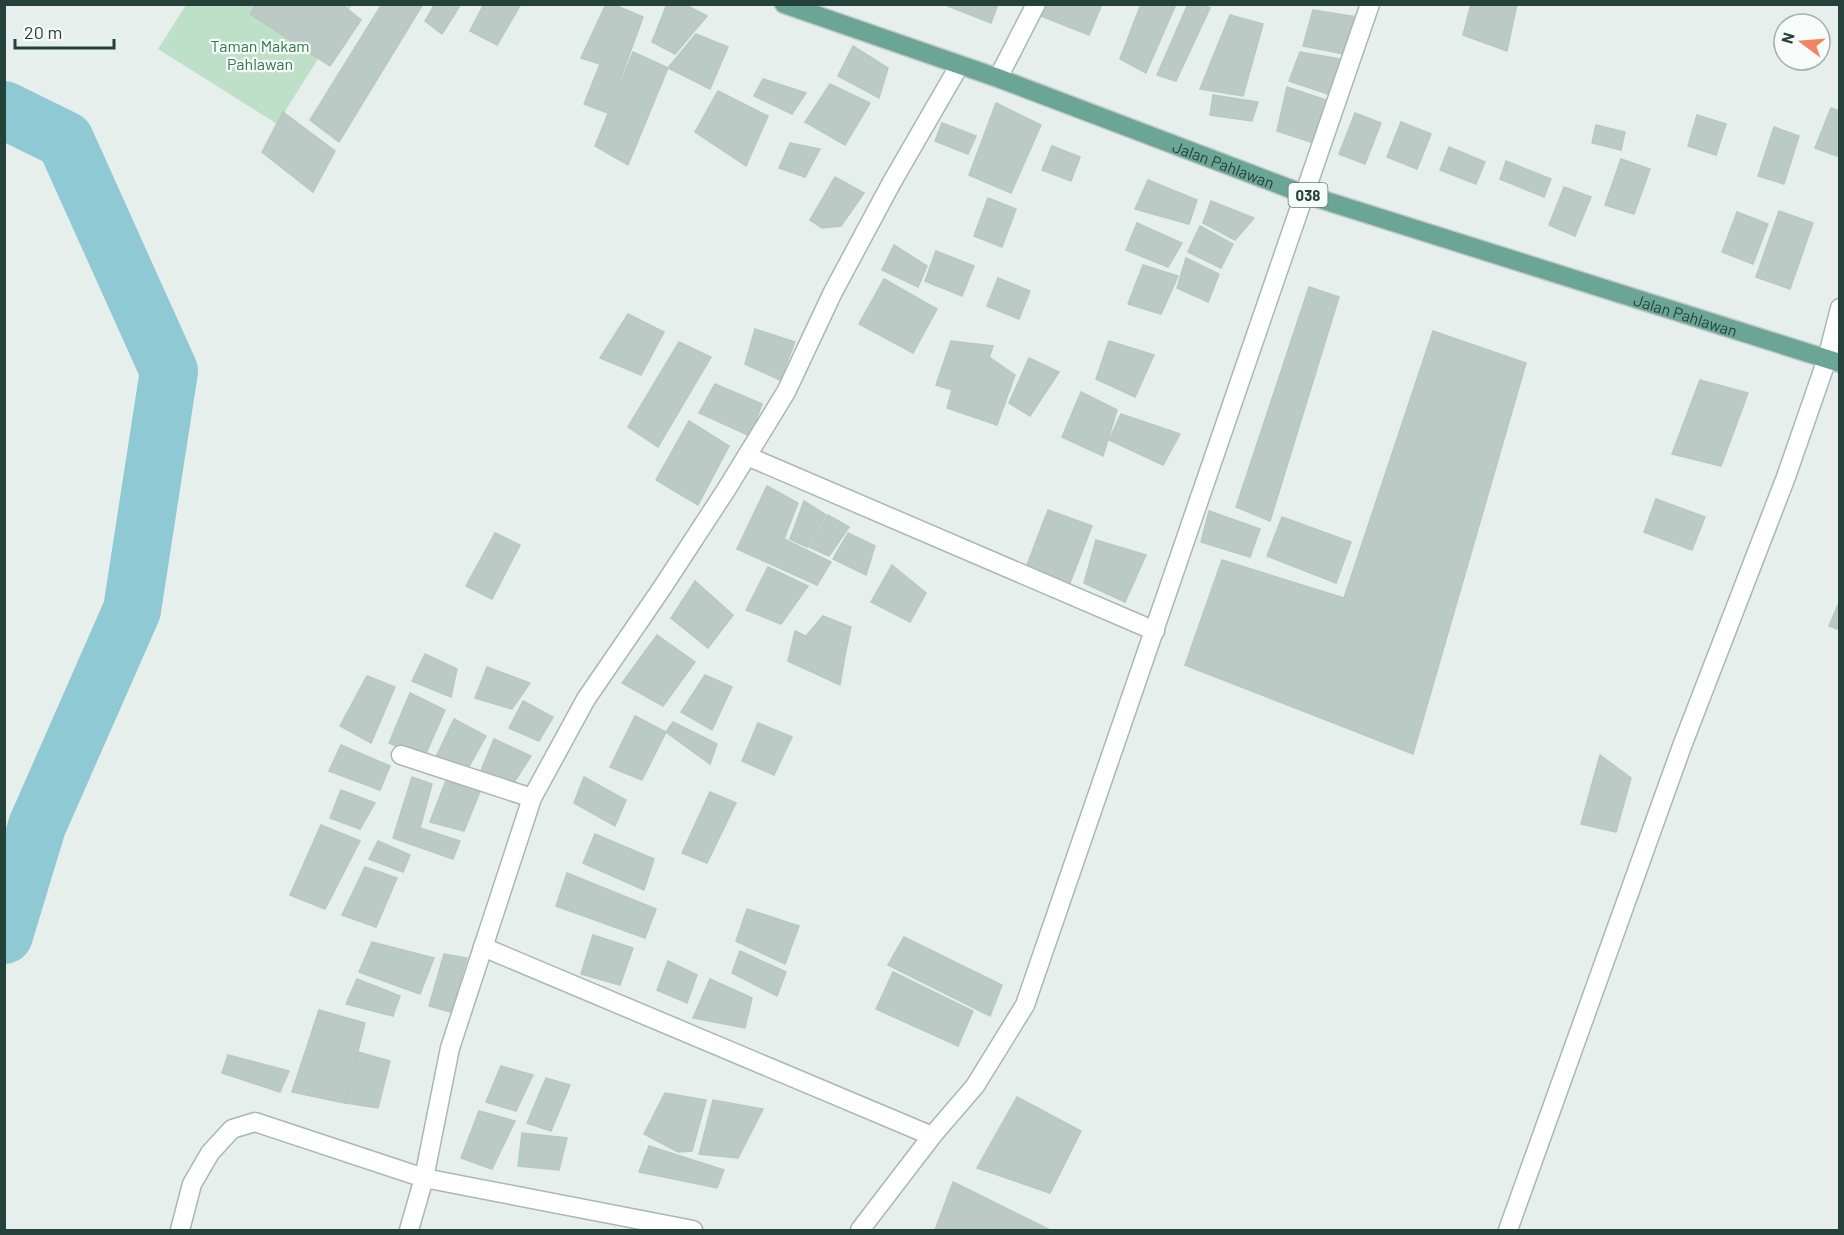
<svg xmlns="http://www.w3.org/2000/svg" width="1844" height="1235" font-family="Barlow,sans-serif">
<style>
.green{fill:#bfe0c8}
.lines{fill:none;stroke-linecap:round;stroke-linejoin:round}
.river{stroke:#8ec9d4;stroke-width:58}
.building{fill:#bbcac4;stroke:#b8c9c2;stroke-width:1.5}
.minor-casing{stroke:#a8b8b2;stroke-width:21}
.primary-casing{stroke:#c2cac8;stroke-width:21}
.minor{stroke:#fff;stroke-width:18}
.primary{stroke:#6aa596;stroke-width:18}
.labels{text-anchor:middle;dominant-baseline:central;stroke-width:4.5;stroke-linejoin:round;paint-order:stroke}
.shield{fill:#f7fbf9;stroke:#637a73;stroke-width:1.5}
.shield-label{font-size:15px;font-weight:bold;fill:#24423a}
.park-label{font-size:16px;fill:#2d7a4b;stroke:#f7fbf9}
.street-label{font-size:16px;fill:#24423a;stroke:#f7fbf9}
</style>
<rect width="100%" height="100%" fill="#e6efeb"/>
<path class="green" d="M186,5H352L277,124L158,49Z"/>
<g class="lines">
<path class="river" d="M4,110L65,140L169,371L132,610L37,826L4,935"/>
</g>
<g class="building">
<path d="M256,4H341L361,20L330,66L250,14Z"/>
<path d="M382,4H423L339,142L310,120Z"/>
<path d="M435,4H461L442,34L425,21Z"/>
<path d="M484,4H521L497,45L470,31Z"/>
<path d="M606,4H612L643,17L608,113L584,104L600,64L581,58Z"/>
<path d="M667,4H684L707,16L675,54L652,42Z"/>
<path d="M943,4H998L991,23Z"/>
<path d="M1039,4H1102L1089,35L1036,14Z"/>
<path d="M1141,4H1176L1146,73L1120,59Z"/>
<path d="M1188,4H1201L1210,8L1176,81L1157,75Z"/>
<path d="M1471,4H1517L1507,51L1463,35Z"/>
<path d="M1313,10L1358,17L1343,54L1303,46Z"/>
<path d="M1230,15L1263,24L1243,96L1200,89Z"/>
<path d="M696,34L728,47L710,89L668,68Z"/>
<path d="M853,46L888,68L879,98L838,76Z"/>
<path d="M633,52L668,68L628,165L595,146Z"/>
<path d="M1300,52L1341,59L1328,94L1289,81Z"/>
<path d="M763,79L806,93L792,114L754,96Z"/>
<path d="M830,84L870,103L845,145L805,122Z"/>
<path d="M1287,87L1326,100L1314,143L1277,131Z"/>
<path d="M718,91L768,116L746,166L695,132Z"/>
<path d="M1213,95L1258,102L1252,121L1210,115Z"/>
<path d="M996,103L1041,125L1011,193L969,175Z"/>
<path d="M1831,108L1840,111V150L1837,156L1815,148Z"/>
<path d="M283,112L335,151L313,192L262,152Z"/>
<path d="M1355,113L1381,123L1365,164L1339,154Z"/>
<path d="M1697,115L1726,124L1716,155L1688,146Z"/>
<path d="M1401,122L1431,134L1417,169L1387,157Z"/>
<path d="M942,123L976,136L968,154L935,141Z"/>
<path d="M1596,125L1625,132L1621,150L1592,143Z"/>
<path d="M1774,127L1799,136L1784,184L1758,176Z"/>
<path d="M790,143L820,149L805,177L779,168Z"/>
<path d="M1052,146L1080,157L1071,181L1042,170Z"/>
<path d="M1449,147L1485,162L1476,184L1440,170Z"/>
<path d="M1621,159L1650,169L1634,214L1605,205Z"/>
<path d="M1506,161L1551,179L1544,197L1500,179Z"/>
<path d="M835,177L864,193L841,226L822,228L810,220Z"/>
<path d="M1148,180L1197,200L1189,224L1135,209Z"/>
<path d="M1564,187L1591,197L1575,236L1549,225Z"/>
<path d="M988,198L1016,209L1002,247L974,236Z"/>
<path d="M1211,201L1254,218L1235,240L1203,223Z"/>
<path d="M1779,211L1813,223L1790,289L1756,277Z"/>
<path d="M1737,212L1768,224L1753,264L1722,252Z"/>
<path d="M1137,223L1182,243L1168,267L1126,250Z"/>
<path d="M1200,226L1233,244L1221,268L1188,252Z"/>
<path d="M894,245L927,266L918,287L882,270Z"/>
<path d="M936,251L974,266L962,296L925,281Z"/>
<path d="M1186,258L1219,274L1208,302L1177,288Z"/>
<path d="M1143,265L1178,276L1161,314L1128,304Z"/>
<path d="M998,278L1030,291L1019,319L987,306Z"/>
<path d="M884,279L937,309L913,353L859,324Z"/>
<path d="M1309,287L1339,297L1270,521L1236,507Z"/>
<path d="M628,314L664,332L641,375L600,358Z"/>
<path d="M755,329L795,342L780,380L745,364Z"/>
<path d="M1433,331L1526,363L1413,754L1185,665L1222,560L1344,598Z"/>
<path d="M951,341L993,346L976,397L936,385Z"/>
<path d="M1109,341L1154,355L1135,397L1096,379Z"/>
<path d="M679,342L711,357L658,447L628,427Z"/>
<path d="M989,357L1015,375L997,425L947,408L952,390L976,397Z"/>
<path d="M1029,358L1059,372L1030,416L1009,403Z"/>
<path d="M1700,380L1748,393L1721,466L1672,454Z"/>
<path d="M715,384L762,404L750,436L699,413Z"/>
<path d="M1081,392L1117,410L1103,456L1062,437Z"/>
<path d="M1121,414L1180,434L1163,465L1109,440Z"/>
<path d="M689,421L729,446L698,505L656,480Z"/>
<path d="M767,486L798,503L784,539L831,562L817,585L737,549Z"/>
<path d="M1656,499L1705,517L1692,550L1644,532Z"/>
<path d="M804,501L826,515L807,547L790,539Z"/>
<path d="M1048,510L1092,526L1068,588L1025,570Z"/>
<path d="M1209,511L1260,529L1250,557L1201,542Z"/>
<path d="M828,515L849,527L829,556L809,547Z"/>
<path d="M1282,517L1351,542L1336,583L1267,556Z"/>
<path d="M495,533L520,545L492,599L466,586Z"/>
<path d="M848,533L875,546L866,575L833,559Z"/>
<path d="M1096,540L1146,555L1125,602L1084,583Z"/>
<path d="M892,565L926,593L910,622L871,602Z"/>
<path d="M768,567L808,586L781,624L746,610Z"/>
<path d="M695,581L733,615L708,648L671,618Z"/>
<path d="M1840,600V630L1829,626Z"/>
<path d="M823,616L851,627L845,655L806,636Z"/>
<path d="M795,631L845,655L840,685L788,661Z"/>
<path d="M657,635L695,662L663,706L622,683Z"/>
<path d="M425,654L457,669L451,697L412,681Z"/>
<path d="M487,667L530,683L512,709L475,698Z"/>
<path d="M705,675L732,687L712,730L681,712Z"/>
<path d="M367,676L395,687L371,743L340,726Z"/>
<path d="M410,693L445,710L424,758L389,743Z"/>
<path d="M523,701L553,717L539,741L509,728Z"/>
<path d="M635,716L666,732L642,780L610,767Z"/>
<path d="M454,719L486,736L467,770L436,757Z"/>
<path d="M673,722L717,744L710,764L666,732Z"/>
<path d="M758,723L792,737L774,775L742,761Z"/>
<path d="M494,739L531,756L511,787L480,773Z"/>
<path d="M341,745L390,766L380,790L329,771Z"/>
<path d="M1600,755L1631,778L1616,832L1581,824Z"/>
<path d="M412,777L432,784L420,828L460,841L453,859L393,838Z"/>
<path d="M584,777L626,800L615,826L574,803Z"/>
<path d="M447,778L481,789L464,831L430,822Z"/>
<path d="M341,790L375,803L360,829L330,818Z"/>
<path d="M710,792L736,803L707,863L682,853Z"/>
<path d="M321,825L360,841L325,909L290,895Z"/>
<path d="M595,834L654,859L644,890L583,863Z"/>
<path d="M378,841L410,855L403,872L369,859Z"/>
<path d="M365,867L397,878L376,927L342,915Z"/>
<path d="M567,873L656,909L645,938L556,906Z"/>
<path d="M747,909L799,926L785,964L736,941Z"/>
<path d="M593,935L633,948L620,985L581,974Z"/>
<path d="M904,937L1002,985L990,1016L888,965Z"/>
<path d="M372,942L434,958L420,994L359,972Z"/>
<path d="M740,951L786,972L777,996L732,973Z"/>
<path d="M444,954L467,958L451,1012L429,1006Z"/>
<path d="M668,961L697,975L687,1003L657,990Z"/>
<path d="M893,972L973,1011L958,1046L876,1009Z"/>
<path d="M357,979L400,996L393,1016L346,1004Z"/>
<path d="M710,979L752,998L745,1028L693,1018Z"/>
<path d="M319,1010L365,1023L345,1103L292,1092Z"/>
<path d="M358,1052L390,1061L378,1108L345,1103Z"/>
<path d="M228,1055L289,1071L280,1092L222,1073Z"/>
<path d="M501,1066L533,1075L516,1111L486,1102Z"/>
<path d="M546,1078L570,1085L551,1131L527,1123Z"/>
<path d="M665,1093L706,1100L692,1151L678,1152L644,1134Z"/>
<path d="M1017,1097L1081,1131L1050,1193L977,1168Z"/>
<path d="M713,1100L763,1109L738,1158L699,1154Z"/>
<path d="M479,1111L515,1121L492,1169L461,1158Z"/>
<path d="M522,1133L567,1138L559,1170L518,1166Z"/>
<path d="M649,1146L724,1170L717,1188L639,1172Z"/>
<path d="M953,1182L1050,1230H935Z"/>
</g>
<g class="lines">
<g class="minor-casing">
<g id="minor">
<path d="M998,78L1036,4"/>
<path d="M747,456L1155,631"/>
<path d="M401,755L532,798"/>
<path d="M483,947L932,1136"/>
<path d="M180,1230L192,1184L210,1153L232,1129L255,1122L424,1178L693,1230"/>
<path d="M409,1230L424,1178L450,1048L532,798L586,699L662,588L726,490L786,392L833,292L892,182L959,66"/>
<path d="M860,1230L932,1136L975,1086L1025,1005L1370,4"/>
<path d="M1508,1230L1682,746L1786,477L1827,359L1840,308"/>
</g>
</g>
<g class="primary-casing">
<g id="primary">
<path id="s1" d="M784,4L998,78L1304,194L1840,363"/>
</g>
</g>
<use href="#minor" class="minor"/>
<use href="#primary" class="primary"/>
</g>
<g class="labels">
<rect class="shield" x="1288.5" y="183" width="39" height="24" rx="4.5"/>
<g class="shield-label">
<text x="1308" y="195">038</text>
</g>
<g class="park-label">
<text x="260" y="45">Taman Makam<tspan x="260" dy="18">Pahlawan</tspan></text>
</g>
<g class="street-label">
<text stroke="none"><textPath href="#s1" startOffset="468">Jalan Pahlawan</textPath></text>
<text stroke="none"><textPath href="#s1" startOffset="954">Jalan Pahlawan</textPath></text>
</g>
</g>
<rect width="1844" height="1235" fill="none" stroke="#24423a" stroke-width="12"/>
<g transform="translate(1802 42) rotate(286)"><circle r="28" fill="#f7fbf9" stroke="#a3b1ad" stroke-width="1.5"/>
<path d="M0-4.5L10 22L0 15L-10 22Z" fill="#f4845f"/>
<text y="-9" font-size="16" font-weight="bold" text-anchor="middle" fill="#24423a">N</text>
</g>
<path d="M15 39v9h99v-9" fill="none" stroke="#24423a" stroke-width="3"/>
<text x="24" y="39" font-size="18" fill="#24423a" stroke="#f7fbf9" stroke-width="4.5" paint-order="stroke">20 m</text>
</svg>
